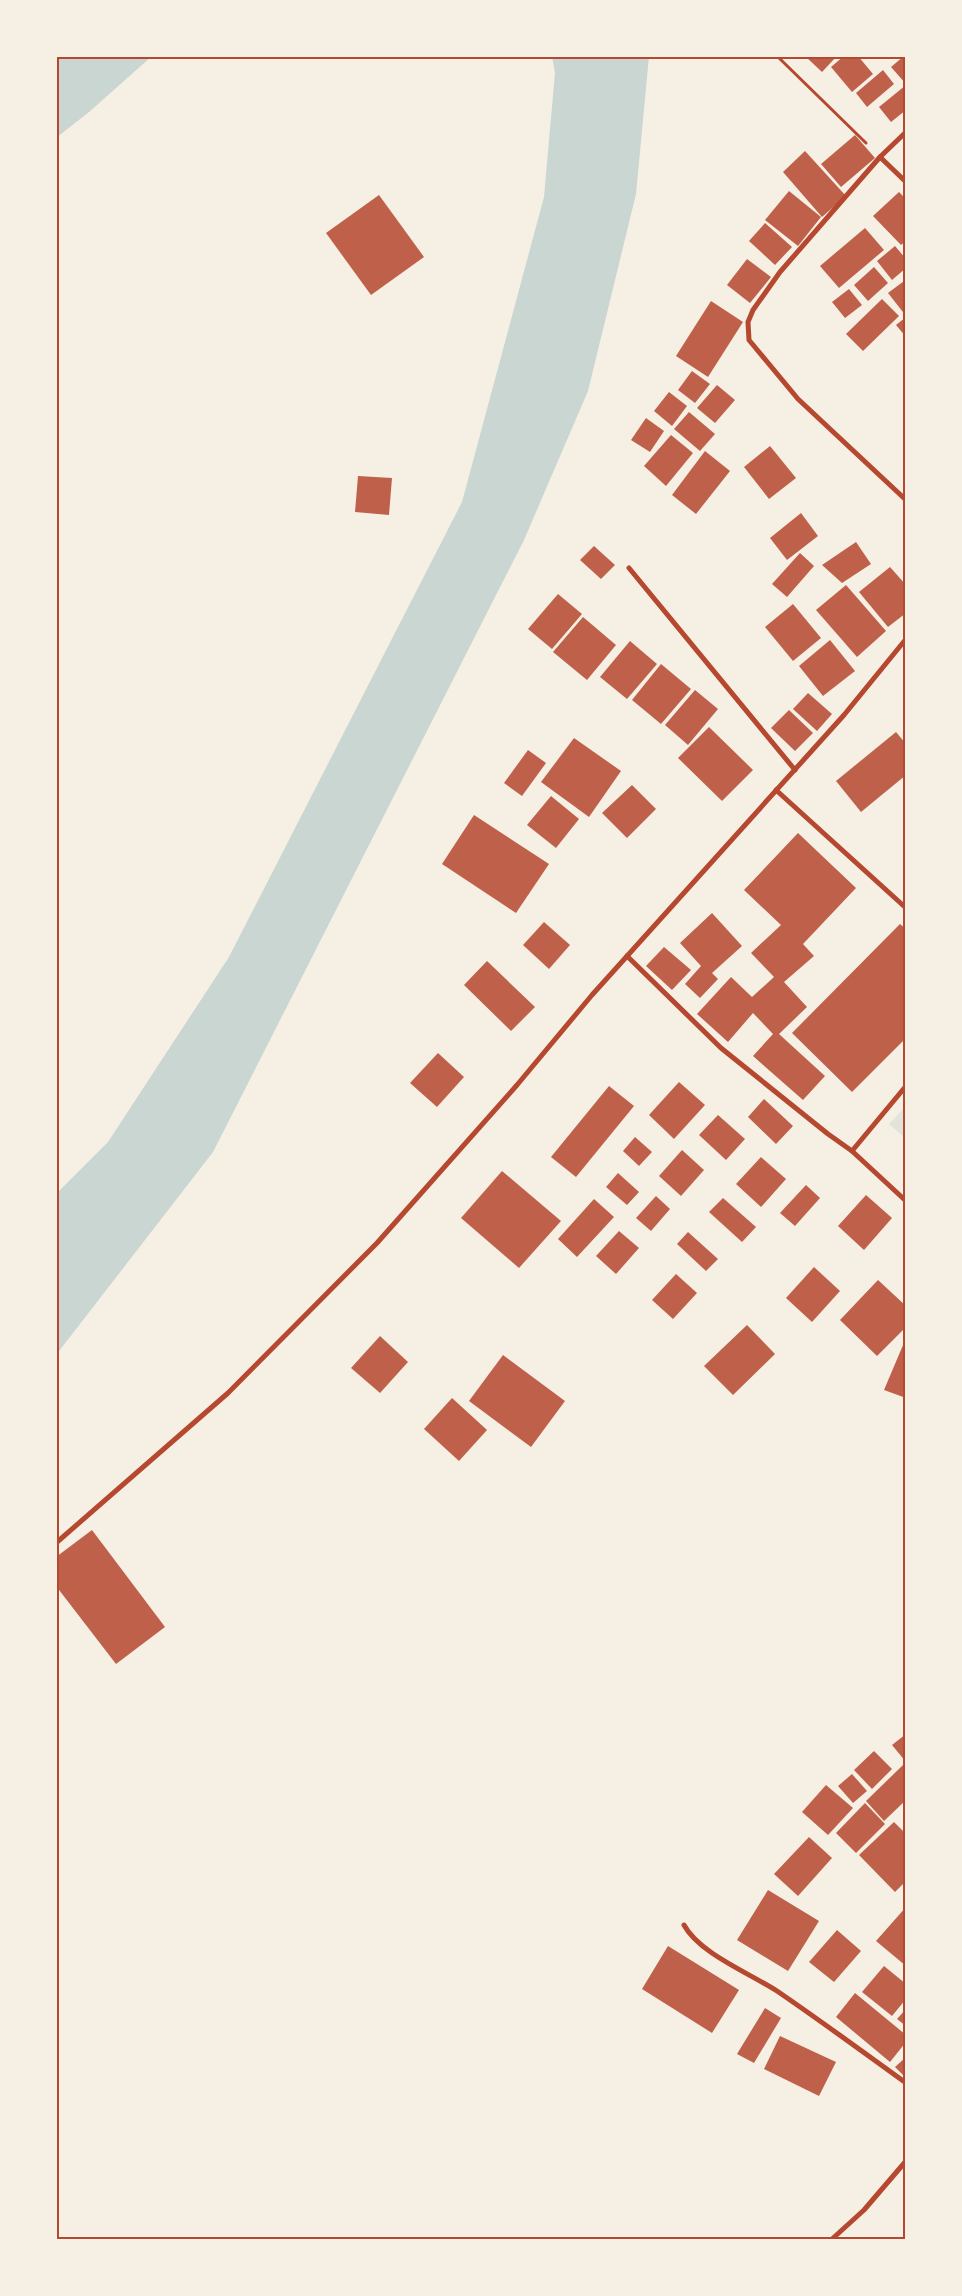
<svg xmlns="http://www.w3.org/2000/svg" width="962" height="2296" font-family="Rubik,sans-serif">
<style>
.green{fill:#e2e4dc}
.water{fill:#c9d6d2}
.building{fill:#bf614a}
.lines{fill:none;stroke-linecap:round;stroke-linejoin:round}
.path{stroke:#b5482f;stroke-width:3}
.minor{stroke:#b5482f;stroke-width:5}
.neatline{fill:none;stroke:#b5482f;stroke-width:2}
</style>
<rect width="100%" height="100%" fill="#f6efe4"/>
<path class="green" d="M906,1106V1139L889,1124Z"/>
<g class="water">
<path d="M56,56H152L89,112L56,138Z"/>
<path d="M552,56H649L636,194L588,391L524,540L213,1152L56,1355V1194L108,1142L229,957L462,502L544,197L555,73Z"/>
</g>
<g class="building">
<path d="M805,56H837L822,72Z"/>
<path d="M844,56H858L873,74L852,92L831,67Z"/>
<path d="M904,56H906V84L891,67Z"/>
<path d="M883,70L894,84L867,107L856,93Z"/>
<path d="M906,85V110L891,122L879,107Z"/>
<path d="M855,135L875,158L841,187L821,164Z"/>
<path d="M805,151L846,196L822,217L783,172Z"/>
<path d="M789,191L821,217L798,246L765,220Z"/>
<path d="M899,192L906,199V241L901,245L873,216Z"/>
<path d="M379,195L424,257L371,295L326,233Z"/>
<path d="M765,223L792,247L775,265L749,241Z"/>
<path d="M865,228L884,250L839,288L820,266Z"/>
<path d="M895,246L906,259V268L892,280L877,261Z"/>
<path d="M747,259L771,277L750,303L727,285Z"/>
<path d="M874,267L888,283L868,301L854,285Z"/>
<path d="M904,281L906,284V316L888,293Z"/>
<path d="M849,289L862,305L845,318L832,302Z"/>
<path d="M882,299L899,316L863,351L846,334Z"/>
<path d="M711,301L743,322L708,377L676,356Z"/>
<path d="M906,317V337L896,325Z"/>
<path d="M692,371L710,384L695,403L678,390Z"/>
<path d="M717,385L735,400L715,423L697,408Z"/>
<path d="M669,392L687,406L672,426L654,411Z"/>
<path d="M689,412L715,434L700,451L674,429Z"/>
<path d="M646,418L664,431L650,452L631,440Z"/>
<path d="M671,435L693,453L666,486L644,466Z"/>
<path d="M770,446L796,478L769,499L744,467Z"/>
<path d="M705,451L730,471L696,514L672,495Z"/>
<path d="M358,476L392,478L389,515L355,512Z"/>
<path d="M801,513L818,536L787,560L770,538Z"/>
<path d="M856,542L871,564L842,583L822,565Z"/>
<path d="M594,546L615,565L601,579L580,560Z"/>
<path d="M800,553L814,566L787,597L772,584Z"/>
<path d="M890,567L906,585V613L888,627L859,592Z"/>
<path d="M846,585L886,631L857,657L816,610Z"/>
<path d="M558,594L582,614L552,649L528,629Z"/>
<path d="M793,604L821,638L793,661L765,627Z"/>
<path d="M583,617L616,645L587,680L553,652Z"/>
<path d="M830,640L855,671L823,696L799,666Z"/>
<path d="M630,641L657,664L627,699L600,677Z"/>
<path d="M661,664L691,689L661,724L632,700Z"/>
<path d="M695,690L718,709L688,745L665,725Z"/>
<path d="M808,693L832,714L817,731L793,709Z"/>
<path d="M789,710L813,733L795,751L771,728Z"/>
<path d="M709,727L753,770L722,801L678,758Z"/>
<path d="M896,732L906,744V775L861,812L836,781Z"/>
<path d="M574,738L621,771L589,817L541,782Z"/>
<path d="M528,750L546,763L522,796L504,783Z"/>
<path d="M632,785L656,809L627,838L602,813Z"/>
<path d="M551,796L579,819L556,848L527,825Z"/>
<path d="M474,815L549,864L516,913L442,864Z"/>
<path d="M798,833L856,888L803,944L814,956L784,982L807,1007L779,1034L825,1076L803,1100L753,1056L773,1034L753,1013L728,1042L697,1014L731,977L752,997L774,977L751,953L781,925L744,890Z"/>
<path d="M712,913L742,946L712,973L718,979L700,998L685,984L701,966L680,943Z"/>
<path d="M544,922L570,945L549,969L523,945Z"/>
<path d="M900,924L906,929V1038L852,1092L792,1033Z"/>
<path d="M664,947L691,970L672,990L646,966Z"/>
<path d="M487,961L535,1007L511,1031L464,985Z"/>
<path d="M438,1053L464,1077L437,1107L410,1083Z"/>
<path d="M679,1082L705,1105L674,1139L649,1115Z"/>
<path d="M609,1086L634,1106L576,1177L551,1157Z"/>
<path d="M764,1099L793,1126L776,1144L748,1117Z"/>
<path d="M718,1115L745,1139L726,1160L699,1135Z"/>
<path d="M635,1137L652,1152L639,1166L623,1151Z"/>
<path d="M682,1150L704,1170L681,1196L659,1176Z"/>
<path d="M761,1157L786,1179L761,1207L736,1184Z"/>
<path d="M502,1171L561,1221L519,1268L461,1218Z"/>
<path d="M618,1173L639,1192L627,1205L606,1187Z"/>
<path d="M806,1185L820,1198L795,1226L780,1213Z"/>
<path d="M866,1195L892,1218L864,1250L838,1226Z"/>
<path d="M656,1196L670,1209L651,1231L636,1218Z"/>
<path d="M723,1198L756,1227L742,1242L709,1212Z"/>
<path d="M594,1199L614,1217L577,1257L558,1239Z"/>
<path d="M619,1231L639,1248L616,1274L596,1256Z"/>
<path d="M688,1232L718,1259L706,1271L677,1244Z"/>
<path d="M814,1267L840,1291L812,1322L786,1298Z"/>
<path d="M676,1274L697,1293L673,1319L652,1300Z"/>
<path d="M878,1280L906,1306V1327L877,1356L840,1320Z"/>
<path d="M747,1325L775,1354L733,1395L704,1366Z"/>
<path d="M380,1336L408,1362L380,1393L351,1368Z"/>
<path d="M906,1338V1398L884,1390Z"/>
<path d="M503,1355L565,1401L531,1447L469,1401Z"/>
<path d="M452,1398L487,1430L459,1461L424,1429Z"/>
<path d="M92,1530L165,1627L116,1664L56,1586V1557Z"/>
<path d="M906,1734V1762L892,1745Z"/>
<path d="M874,1751L892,1769L872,1789L854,1770Z"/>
<path d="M903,1765L906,1768V1800L884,1821L866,1801Z"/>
<path d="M852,1774L867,1791L853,1803L838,1786Z"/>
<path d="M826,1785L853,1808L828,1835L802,1812Z"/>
<path d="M865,1803L885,1824L856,1853L836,1833Z"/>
<path d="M894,1822L906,1834V1881L895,1892L859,1855Z"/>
<path d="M809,1837L832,1858L798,1896L774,1874Z"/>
<path d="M768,1890L819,1921L788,1971L737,1940Z"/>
<path d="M906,1907V1966L876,1941Z"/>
<path d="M837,1930L861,1951L834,1982L809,1962Z"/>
<path d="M668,1946L739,1990L712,2033L642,1989Z"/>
<path d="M884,1966L906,1984V1999L892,2016L862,1992Z"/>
<path d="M855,1993L906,2035V2042L890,2062L836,2017Z"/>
<path d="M765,2008L781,2018L754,2063L737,2054Z"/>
<path d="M906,2009V2026L897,2019Z"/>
<path d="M780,2036L836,2062L819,2096L764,2069Z"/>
<path d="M906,2057V2078L895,2067Z"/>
</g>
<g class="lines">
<path class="path" d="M777,56L866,143"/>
<g class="minor">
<path d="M906,132L880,157L780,272L753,310L748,322L749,340L798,399L906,500"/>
<path d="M880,157L906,182"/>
<path d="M629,568L795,770"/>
<path d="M776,790L906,908"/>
<path d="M627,956L721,1048L828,1134L852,1151L906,1201"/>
<path d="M852,1151L906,1086"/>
<path d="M56,1543L228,1393L377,1243L517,1085L592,995L844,715L906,639"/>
<path d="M684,1925C699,1953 749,1973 777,1991C821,2021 863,2052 906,2083"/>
<path d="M831,2240L864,2210L906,2161"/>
</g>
</g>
<rect width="962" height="2296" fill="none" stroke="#f6efe4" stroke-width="115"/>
<rect x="58" y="58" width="846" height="2180" class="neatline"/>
</svg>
